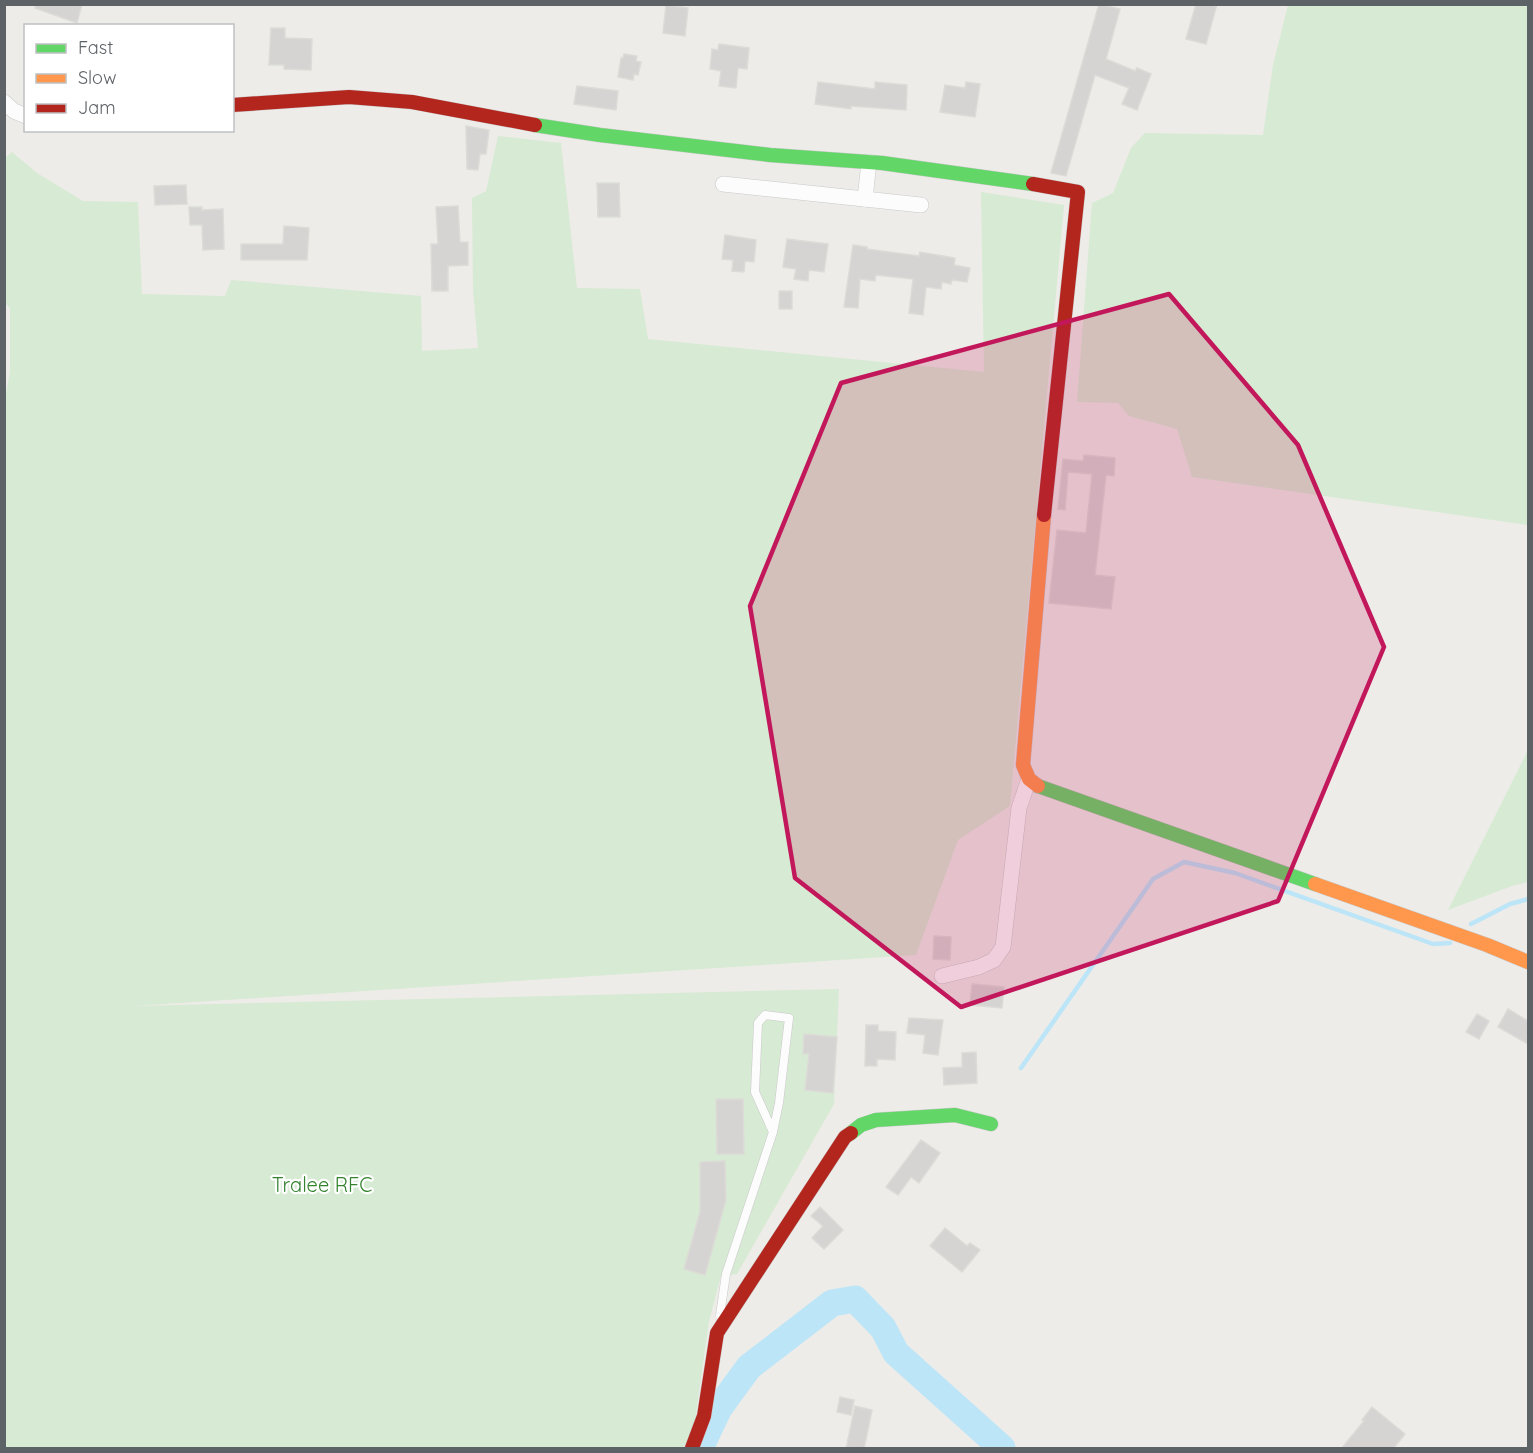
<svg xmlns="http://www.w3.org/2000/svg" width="1533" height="1453" font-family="Quicksand,sans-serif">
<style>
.green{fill:#d7ead3}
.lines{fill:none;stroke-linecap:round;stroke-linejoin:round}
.stream{stroke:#bce5f8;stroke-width:4.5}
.river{stroke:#bce5f8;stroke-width:27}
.building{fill:#d5d4d2;stroke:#dcdbd7;stroke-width:1.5}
.lane-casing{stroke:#c9c9c9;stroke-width:9}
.street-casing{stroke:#c9c9c9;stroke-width:16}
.fast-casing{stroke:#cacaca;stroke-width:15}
.slow-casing{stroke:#cacaca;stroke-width:15}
.jam-casing{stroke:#cacaca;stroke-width:15}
.lane{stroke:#fcfcfc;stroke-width:8}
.street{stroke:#fcfcfc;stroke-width:15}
.fast{stroke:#63d668;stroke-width:14}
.slow{stroke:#ff974d;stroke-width:14}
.jam{stroke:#b3261e;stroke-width:14}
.marked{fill:#c2185b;fill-opacity:0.2;stroke:#c2185b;stroke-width:4.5;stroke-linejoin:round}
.labels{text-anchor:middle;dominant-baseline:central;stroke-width:4.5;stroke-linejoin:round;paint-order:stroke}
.park-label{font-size:20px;fill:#34832f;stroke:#fff}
</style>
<rect width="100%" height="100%" fill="#edece8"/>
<g class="green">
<path d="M1288,5H1528V525L1192,477L1177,429L1129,416L1118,403L1077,402L1092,203L1113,193L1131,148L1145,133L1263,135L1273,65Z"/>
<path d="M498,136L561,143L577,288L640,289L648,339L984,372L981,192L1064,205L1010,806L958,840L916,955L134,1006L839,989L834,1104L737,1274L721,1276L709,1321L693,1435L685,1448H5L4,403L10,373V308L5,303V158L12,152L37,173L83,201L138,202L142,294L225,296L231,280L421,296L422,351L478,348L473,290L472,198L486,191Z"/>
<path d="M1528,750V882L1512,886L1448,910Z"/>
</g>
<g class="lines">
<g class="stream">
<path d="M1471,924L1510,904L1528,899"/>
<path d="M1021,1068L1153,879L1184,862L1235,873L1433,944L1450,943"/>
</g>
<path class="river" d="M700,1448L719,1408L749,1367L832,1303L855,1299L883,1328L896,1353L1002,1448"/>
</g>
<g class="building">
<path d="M36,4H82L77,23L35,8Z"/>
<path d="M1099,4L1120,9L1106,59L1135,71L1137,68L1151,74L1137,110L1122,104L1129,88L1095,75L1066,176L1051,173Z"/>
<path d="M1196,4H1217L1206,44L1186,39Z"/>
<path d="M666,5L688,8L685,36L663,33Z"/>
<path d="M271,28H285V38L312,39L311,70L284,69V65H269Z"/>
<path d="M719,44L749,48L747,69L738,68L736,88L719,86L721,71L710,69L712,49L718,50Z"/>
<path d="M624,54L637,56L636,61L641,62L638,75L634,74L633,80L618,77L621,58H623Z"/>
<path d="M818,82L875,89V82L907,85L906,110L851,106V109L815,104Z"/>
<path d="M966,82L980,84L975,117L940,112L945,85L965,88Z"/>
<path d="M577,86L618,91L616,110L574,104Z"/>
<path d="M466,126L489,130L486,154H480L478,170L467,169Z"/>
<path d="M597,183H619L620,217H598Z"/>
<path d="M186,185L187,204L155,205L154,186Z"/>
<path d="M458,206L460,242H468V265L448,266V291H432L431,244H438L436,207Z"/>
<path d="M189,207H202V210L223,209L224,249L203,250L202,225H190Z"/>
<path d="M284,226L309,228L307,260H241V244H283Z"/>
<path d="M725,235L756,240L754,262L745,261L744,272L732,271L733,260L722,259Z"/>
<path d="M787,239L828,244L824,272L809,270L808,281L794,279L796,269L783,267Z"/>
<path d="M853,245L867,247V249L919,256L920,252L955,258L954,265L970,268L967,282L952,280L951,284L942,282L941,289L926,287L923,315L909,313L913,279L876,275L875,281L860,279L858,308L844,307Z"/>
<rect x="779" y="291" width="13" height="18"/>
<path d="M1084,455L1115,458L1114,476L1106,475L1095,575L1115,577L1111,609L1049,603L1057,530L1086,533L1092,474L1068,472L1065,510L1058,509L1063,459L1083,461Z"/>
<path d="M934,936L951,937L950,960L933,959Z"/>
<path d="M972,984L1004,987L1002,1008L970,1005Z"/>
<path d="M1508,1009L1528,1021V1044L1498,1027Z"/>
<path d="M1477,1014L1489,1021L1479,1039L1466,1032Z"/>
<path d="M909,1018L943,1020L938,1055L923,1053L925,1035L907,1033Z"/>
<path d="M866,1025H878V1031L896,1032L895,1060L877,1059V1066H865Z"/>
<path d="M804,1034L837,1037L833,1093L805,1090L809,1054H803Z"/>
<path d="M976,1052L977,1083L944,1085L943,1068L962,1067V1053Z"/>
<path d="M716,1099H743L744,1154H717Z"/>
<path d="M921,1140L940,1153L919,1183L911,1177L898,1195L886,1187Z"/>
<path d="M725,1161L726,1200L705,1275L684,1269L700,1212V1162Z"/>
<path d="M820,1207L843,1230L824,1249L812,1238L823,1226L811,1216Z"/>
<path d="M945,1228L967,1246L970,1243L980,1250L962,1272L930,1246Z"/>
<path d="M840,1397L854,1400L851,1415L837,1412Z"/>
<path d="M855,1406L872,1410L864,1449H846Z"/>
<path d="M1372,1407L1405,1434L1393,1449H1341L1364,1421L1362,1420Z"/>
</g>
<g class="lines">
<g class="lane-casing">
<path id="lane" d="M720,1315L726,1274L773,1132L755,1092L758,1023L765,1015L789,1018L779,1103L773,1132"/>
</g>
<g class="street-casing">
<g id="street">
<path d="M4,102L14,111L26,116"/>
<path d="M723,184L921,205"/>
<path d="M865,199L869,162"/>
<path d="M942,976L979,967L994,960L1003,947L1019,808L1029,779"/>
</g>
</g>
<g class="fast-casing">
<g id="fast">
<path d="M535,125L600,135L770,155L882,163L1033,184"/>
<path d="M1038,786L1315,884"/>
<path d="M851,1133L861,1125L876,1120L955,1115L991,1124"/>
</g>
</g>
<g class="slow-casing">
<g id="slow">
<path d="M1038,786L1029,779L1023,765L1044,515"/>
<path d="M1315,884L1487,945L1528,962"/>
</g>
</g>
<g class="jam-casing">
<g id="jam">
<path d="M232,105L349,97L412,102L535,125"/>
<path d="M1033,184L1078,192L1044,515"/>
<path d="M692,1448L704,1416L717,1333L845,1137L851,1133"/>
</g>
</g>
<use href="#lane" class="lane"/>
<use href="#street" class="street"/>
<use href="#fast" class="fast"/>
<use href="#slow" class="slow"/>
<use href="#jam" class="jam"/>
</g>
<path class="marked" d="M1169,294L1298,445L1384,647L1278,901L961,1007L795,878L750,606L841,383Z"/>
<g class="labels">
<g class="park-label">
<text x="322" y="1184">Tralee RFC</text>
</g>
</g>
<rect width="1533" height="1453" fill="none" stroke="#5d6267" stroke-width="12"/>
<rect x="24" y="24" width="210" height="108" fill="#ffffff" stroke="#bec0c2" stroke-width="1.5"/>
<rect x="36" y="44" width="30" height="9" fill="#63d668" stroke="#bec0c2" stroke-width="1.5"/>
<text x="78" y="54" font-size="18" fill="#5d6267">Fast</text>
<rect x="36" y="74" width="30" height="9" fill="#ff974d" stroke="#bec0c2" stroke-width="1.5"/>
<text x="78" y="84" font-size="18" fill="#5d6267">Slow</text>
<rect x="36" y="104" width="30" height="9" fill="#b3261e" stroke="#bec0c2" stroke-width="1.5"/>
<text x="78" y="114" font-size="18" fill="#5d6267">Jam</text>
</svg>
